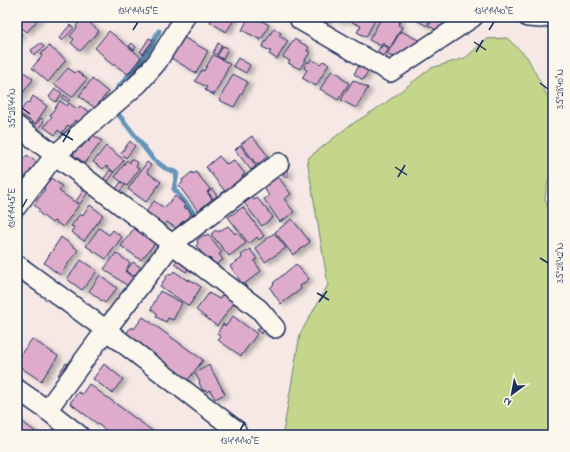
<svg xmlns="http://www.w3.org/2000/svg" width="570" height="452" font-family="'Indie Flower',sans-serif">
<style>
.green{fill:#c4d68b;stroke:#708274}
.lines{fill:none;stroke-linecap:round;stroke-linejoin:round}
.stream{stroke:#6595bb;stroke-width:5}
.building{fill:#deacca;stroke:#1b2f5e;filter:url(#shadow)}
.street-casing{stroke:#1b2f5e;stroke-width:22}
.street{stroke:#fbf7ec;stroke-width:19}
.ticks{fill:none;stroke:#1b2f5e;stroke-width:1.5}
.neatline{fill:none;stroke:#1b2f5e;stroke-width:1.5}
.ticks-label{font-size:10px;text-anchor:middle;fill:#1b2f5e}
</style>
<defs>
<filter id="shadow"><feDropShadow dx="4.5" dy="2.5" stdDeviation="2" flood-color="#0004"/></filter>
</defs>
<rect width="100%" height="100%" fill="#f5e8e5"/>
<filter id="ink" filterUnits="userSpaceOnUse"><feTurbulence type="fractalNoise" baseFrequency=".025" numOctaves="2"/><feDisplacementMap in="SourceGraphic" scale="8" xChannelSelector="R" yChannelSelector="G"/><feConvolveMatrix kernelMatrix="1 2 1 2 8 2 1 2 1" color-interpolation-filters="sRGB"/></filter>
<g filter="url(#ink)">
<path class="green" d="M507,38L527,57L549,99L553,111V173L549,177L545,198L550,214L553,215V435H282L284,427L300,334L328,285L307,159L349,126L384,104L431,68L465,58L487,39Z"/>
<g class="lines">
<g class="stream">
<path d="M117,89L137,66L147,52L159,31"/>
<path d="M119,115L153,159L165,168L177,173L174,189L196,216"/>
</g>
</g>
<g class="building">
<path d="M17,17H40L27,32L17,24Z"/>
<path d="M83,17L99,31L80,51L71,43L74,39L70,36L77,28L76,26Z"/>
<path d="M211,17H236L226,32L210,22L212,18Z"/>
<path d="M249,17H255L269,25L261,40L242,30Z"/>
<path d="M317,17H329L325,24L316,19Z"/>
<path d="M331,17H351L348,22L342,18L340,22Z"/>
<path d="M355,17H374L376,18L366,37L357,32L361,26L352,22Z"/>
<path d="M382,17H395L401,20L398,25L402,27L390,48L382,43L381,46L369,40Z"/>
<path d="M411,17H431L427,26Z"/>
<path d="M434,17H459L457,20L454,18L449,25L444,23L440,32L429,26Z"/>
<path d="M70,25L74,28L62,41L59,38Z"/>
<path d="M274,28L281,33L279,36L288,41L277,59L269,54L271,51L262,47Z"/>
<path d="M17,30L22,34L17,41Z"/>
<path d="M109,31L141,57L128,74L115,65H113L105,59L106,58L95,48Z"/>
<path d="M401,31L420,41L396,58L387,54Z"/>
<path d="M183,37L208,51L196,73L171,58Z"/>
<path d="M149,38L153,40L143,54L140,52Z"/>
<path d="M294,39L309,47L307,51L310,52L300,69L288,63L290,61L283,57Z"/>
<path d="M41,43L44,47L34,55L31,50Z"/>
<path d="M132,43L136,47L134,50L129,46Z"/>
<path d="M218,43L222,45L217,55L213,53Z"/>
<path d="M383,45L389,48L383,58L376,54L380,47L381,48Z"/>
<path d="M49,46L66,60L48,82L32,68L42,56L41,54Z"/>
<path d="M223,46L228,48L223,59L217,56Z"/>
<path d="M213,55L230,64L214,95L205,90L207,87L195,81L202,70L204,71Z"/>
<path d="M238,58L250,65L246,73L233,66Z"/>
<path d="M311,59L320,64L323,61L329,64L316,86L302,78L307,70L304,68L307,61L309,63Z"/>
<path d="M360,64L369,69L363,80L354,74Z"/>
<path d="M68,68L75,73L77,71L87,79L72,97L54,84Z"/>
<path d="M332,70L342,76L341,78L349,83L338,100L320,89Z"/>
<path d="M17,72L22,75L24,72L33,79L17,101Z"/>
<path d="M233,74L248,82L234,107L219,100Z"/>
<path d="M92,79L108,92L95,108L79,96Z"/>
<path d="M353,80L368,88L356,108L341,100Z"/>
<path d="M55,89L62,93L56,102L49,97Z"/>
<path d="M64,95L70,99L68,102L62,98Z"/>
<path d="M33,96L47,106L35,124L19,113L27,102L29,103Z"/>
<path d="M60,101L67,106L69,103L77,109L80,106L90,112L81,124L75,120L70,127L68,125L62,133L58,130L55,135L44,127L52,116L50,115Z"/>
<path d="M41,118L44,121L36,131L31,127L33,123L36,125Z"/>
<path d="M93,135L102,141L85,163L73,155L79,147L81,148L87,141L88,142Z"/>
<path d="M252,136L268,156L257,165L241,144Z"/>
<path d="M130,141L135,146L126,158L121,153Z"/>
<path d="M240,145L256,166L251,170L235,150Z"/>
<path d="M106,146L124,160L114,172L106,166L103,169L93,162Z"/>
<path d="M27,155L37,163L23,184L17,180V159L21,162Z"/>
<path d="M219,156L226,164L234,160L245,174L242,176L245,181L227,194L206,167Z"/>
<path d="M131,159L138,163L136,167L139,169L127,186L115,177L127,160L130,163Z"/>
<path d="M147,162L151,165L147,172L161,182L146,202L128,189Z"/>
<rect x="284" y="169" width="4" height="8"/>
<path d="M110,170L114,173L106,184L102,181Z"/>
<path d="M192,172L193,174L196,172L210,189L207,192L212,199L198,211L179,186L183,182L182,180Z"/>
<path d="M276,174L291,194L284,199L294,212L280,222L264,199L269,196L265,189L269,185L266,181Z"/>
<path d="M51,178L62,186L59,191L79,205L63,227L54,221L52,223L38,212L40,210L34,205L45,189L43,188Z"/>
<path d="M121,182L125,185L119,193L115,190Z"/>
<path d="M85,188L89,191L80,204L76,201Z"/>
<path d="M212,189L217,196L213,199L208,192Z"/>
<path d="M175,196L185,205L183,207L189,210L191,214L185,221L184,220L176,228L167,222L164,226L145,213L154,201L164,208Z"/>
<path d="M252,198L254,200L257,198L273,217L262,226L244,203Z"/>
<path d="M90,205L103,215L84,241L71,232L74,227L71,226L80,214L82,216Z"/>
<path d="M243,207L264,236L259,240L257,237L249,244L228,217Z"/>
<path d="M292,219L310,242L293,255L275,232Z"/>
<path d="M228,226L235,234L237,232L246,243L229,256L211,234L216,230L218,232Z"/>
<path d="M135,227L156,242L141,260L121,246Z"/>
<path d="M99,228L109,235L113,230L122,237L106,259L86,246Z"/>
<path d="M274,233L286,248L265,262L255,248Z"/>
<path d="M208,234L222,252L219,254L223,260L215,265L210,258L208,260L196,246L198,243L197,240L204,235L205,236Z"/>
<path d="M61,237L78,250L60,275L44,263Z"/>
<path d="M250,249L257,259L254,261L261,271L243,285L230,266L242,258L241,255Z"/>
<path d="M116,253L130,263L125,271L134,279L128,286L104,269Z"/>
<path d="M179,258L190,266L186,272L174,264Z"/>
<path d="M81,260L97,271L82,290L67,279Z"/>
<path d="M133,262L143,269L136,278L126,271Z"/>
<path d="M296,264L309,279L300,286L301,289L281,304L270,288L274,284L273,283Z"/>
<path d="M174,271L188,281L189,279L201,287L189,306L160,286L169,273L171,275Z"/>
<path d="M100,275L117,288L105,303L89,291Z"/>
<path d="M160,291L182,303L173,320L168,318L166,322L156,317L157,313L151,309Z"/>
<path d="M209,293L219,299L223,294L234,303L217,326L196,310Z"/>
<path d="M233,316L257,334L241,356L218,340L221,337L217,334L223,324L226,326Z"/>
<path d="M143,317L203,360L187,381L125,335L131,327L134,329Z"/>
<path d="M262,324L267,327L261,334L257,330Z"/>
<path d="M32,339L58,356L41,381L17,365V359Z"/>
<path d="M66,363L70,365L62,378L58,375Z"/>
<path d="M104,364L123,379L112,393L93,379Z"/>
<path d="M209,365L225,394L215,399L210,390L207,392L205,390L203,391L199,383L200,382L195,373Z"/>
<path d="M89,384L158,435H112L70,403L78,392L82,394Z"/>
<path d="M17,418L40,435H17Z"/>
</g>
<g class="lines">
<g class="street-casing">
<g id="street">
<path d="M301,17L300,20L390,72L473,17"/>
<path d="M528,17L541,18L545,17"/>
<path d="M17,126L172,244L259,309L275,328"/>
<path d="M17,206L55,155L138,84L157,62L185,17"/>
<path d="M17,265L106,330L172,244L279,163"/>
<path d="M17,389L47,410L79,435"/>
<path d="M47,410L106,330L236,430L237,435"/>
</g>
</g>
<use href="#street" class="street"/>
</g>
</g>
<path class="ticks" d="M133,30L138,22M489,30L494,22M474,42L486,50M476,52L483,40M540,83L548,89M22,108L30,114M61,133L73,140M63,142L70,130M395,167L407,175M398,177L405,165M22,208L27,199M540,258L548,263M317,293L329,300M319,302L327,291M240,430L245,422"/>
<rect width="570" height="452" fill="none" stroke="#fbf7ec" stroke-width="44"/>
<g transform="translate(512 394) rotate(212)" stroke="#fbf7ec" stroke-width="3" paint-order="stroke">
<path d="M0-3L7 15L0 10L-7 15Z" fill="#1b2f5e"/>
<text y="-6" font-size="11" font-weight="bold" text-anchor="middle" fill="#1b2f5e">N</text>
</g>
<rect x="22" y="22" width="526" height="408" class="neatline"/>
<g class="ticks-label">
<text x="138" y="14">134°14'45"E</text>
<text x="494" y="14">134°14'40"E</text>
<text transform="translate(559 89) rotate(-90)" y="4">35°28'40"N</text>
<text transform="translate(11 108) rotate(-90)" y="4">35°28'44"N</text>
<text transform="translate(11 208) rotate(-90)" y="4">134°14'45"E</text>
<text transform="translate(559 263) rotate(-90)" y="4">35°28'42"N</text>
<text x="240" y="444">134°14'40"E</text>
</g>
</svg>
